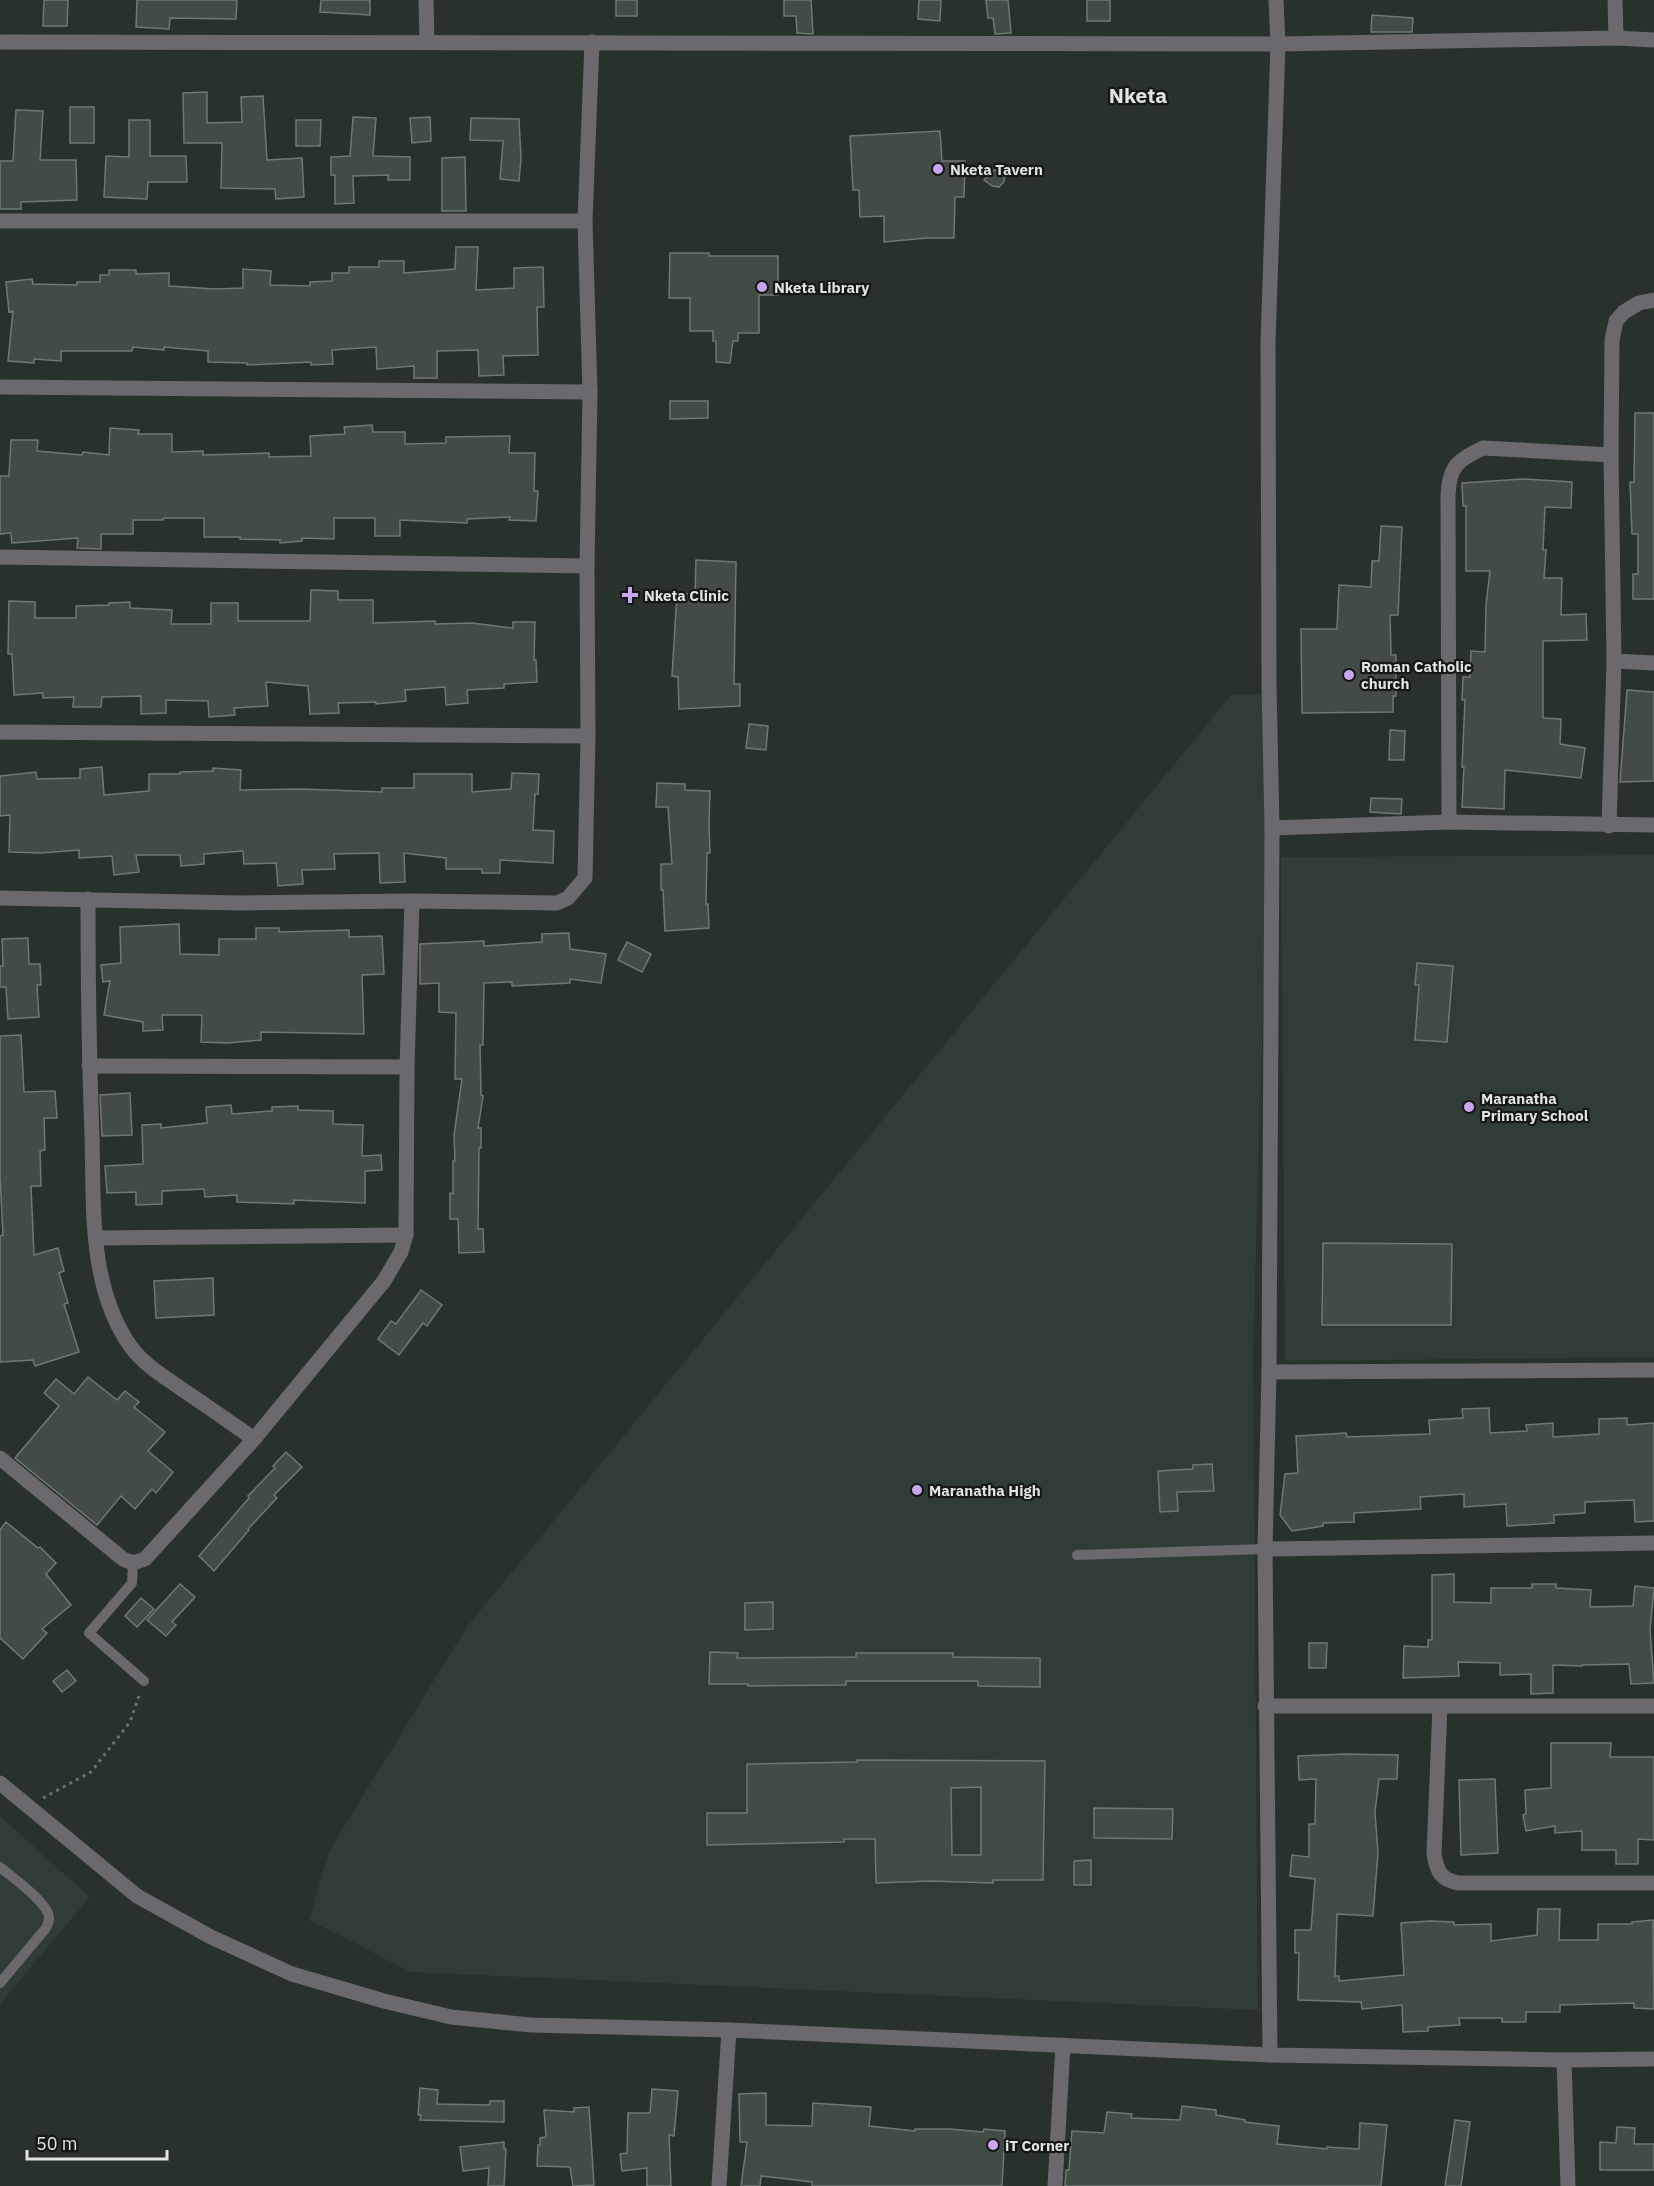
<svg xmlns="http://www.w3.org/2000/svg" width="1654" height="2186" font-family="'IBM Plex Sans',sans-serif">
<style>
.built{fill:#2f3d36}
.building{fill:#424b45;stroke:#6f7873;stroke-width:1.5;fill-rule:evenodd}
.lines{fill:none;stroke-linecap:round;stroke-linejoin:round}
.path{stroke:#6c736f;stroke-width:3;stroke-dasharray:3 4.5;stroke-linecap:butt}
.service{stroke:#6b696d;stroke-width:10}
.minor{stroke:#6b696d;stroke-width:15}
.tertiary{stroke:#6b696d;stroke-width:15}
.poi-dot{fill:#c8a6ef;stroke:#141715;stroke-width:2}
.labels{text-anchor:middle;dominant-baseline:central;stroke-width:4.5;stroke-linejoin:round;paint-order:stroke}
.poi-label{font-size:15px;font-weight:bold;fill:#dfe5e1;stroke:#141715;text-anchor:start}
.district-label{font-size:21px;font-weight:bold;fill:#dfe5e1;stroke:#141715}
</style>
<rect width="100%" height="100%" fill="#28312c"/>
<g class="built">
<path d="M1265,694L1268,843L1253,1352L1258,2010L411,1972L309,1920L329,1851L466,1628L1231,695Z"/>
<path d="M1654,855V1357L1285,1361L1281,857Z"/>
<path d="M0,1816L90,1897L0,2004Z"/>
</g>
<g class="building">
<path d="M44,0H68L67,26H43Z"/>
<path d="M137,0H237L236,19L170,18L169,29L136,27Z"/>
<path d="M321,0H370V15L320,12Z"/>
<rect x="616" y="0" width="21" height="16"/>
<path d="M784,0H811L813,34L797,33L796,16H784Z"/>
<path d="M919,0H941L940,21L918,19Z"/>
<path d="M986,0H1008L1011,33L995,34L993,18H988Z"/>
<rect x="1087" y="0" width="23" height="21"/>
<path d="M1372,15L1413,18L1412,32H1371Z"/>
<path d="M207,92V123L242,122L241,97L263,96L267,160L302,158L304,197L276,199L275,189L221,188L222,143H184L183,93Z"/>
<rect x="70" y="107" width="24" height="36"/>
<path d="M16,110L43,111L40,160H76L77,200L21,202V209H0V161H13Z"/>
<path d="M353,117L376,118L373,156L410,157V180H388V175L353,176L354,203L335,204V175H331V157L350,156Z"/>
<path d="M430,117L431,141L412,143L410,118Z"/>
<path d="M471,118L519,119L521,159L519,181L500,179L503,141L470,140Z"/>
<path d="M129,120H150V156H186L187,182H148L147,199L104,197L106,156L129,157Z"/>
<path d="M296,120H321L320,146H296Z"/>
<path d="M940,131L942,161H965L964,197H955L954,238H927L884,242V216L860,217L859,190H853L850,136Z"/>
<path d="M465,157L466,211H442V158Z"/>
<path d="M994,170H1000L1005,176L1004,182L999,187L992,186L984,180Z"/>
<path d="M456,247H478L476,290L514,288V268L543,267L544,307H537L538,355L503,356L504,375L479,376L478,350L437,351V378H414V366L377,369L376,347L332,350L333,364L311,365V362L247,365V363L208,362V351L164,347V350L133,347L132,351H61V361L34,359V363L8,361L13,311L9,312L6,282L32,279L33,284L77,285V282H100V275H109V270H136V274L169,273V286L215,289L243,288V269L271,271L270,285L310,286V282L332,281V273H349V267H379V261H404V273L455,269Z"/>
<path d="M670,253H709V256H778V295H759V333H738V341H733L730,363L716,362V341H713V331H690V298H669Z"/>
<path d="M670,401H708V418L670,419Z"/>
<path d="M1635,413H1654V599H1633V574H1638V534H1632L1630,482H1634Z"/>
<path d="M372,425L373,432H405V444L446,443V437L510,436L509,453H535L534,491H538L536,521L509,520L510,517L467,519V523L400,520V536H375V518H334V539L302,538V541L280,543V540L240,539V537H204V518H164L163,520H133V534H101V549L77,548L78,538L12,543L11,533L0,534V476H9L11,440H38L37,451L82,455L83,452L109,455L110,428L139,430L138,434H172V452L203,451V455L269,453V457L311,456L310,436L345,434L344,427Z"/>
<path d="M1523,479L1572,482L1571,508L1545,507L1543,550H1546L1544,578H1562L1561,615L1586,614L1587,640L1543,641V718L1561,719L1560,744L1585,748L1581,778L1505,770L1504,809L1462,807L1464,767H1462L1465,700H1462L1463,677H1470L1471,651L1485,652L1486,605L1490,571H1466V506H1463L1462,483Z"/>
<path d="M1381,526L1402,527L1398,615H1390L1391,655H1396V696H1393V712L1302,713L1301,629H1337L1339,585L1371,587L1372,561H1379Z"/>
<path d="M696,560L736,562L734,684H740V706L679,709L678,677L672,676L677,593L695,594Z"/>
<path d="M311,590L338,591V600H373V623L435,621V624L472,623L513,628V622H535L534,660H536L537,682L504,684V688L467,690L468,703L446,705L445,687L405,690L406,701L376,704V702L338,703L339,713L310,714L308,686L266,682L268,706L234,708L235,715L209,717L208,701L166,700V713L141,714V696L102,697L101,707H73L74,697L43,698V693L14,695L12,654H8L9,601L35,602V618H76V606L109,605V603L130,602V608L172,610L171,624H211V603H238V621H310Z"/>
<path d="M1627,690L1654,692V781L1620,782Z"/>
<path d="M749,724L768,726L766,750L746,748Z"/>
<path d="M1390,730L1405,731L1404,760H1389Z"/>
<path d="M102,767L104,795L149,791V774H180V772L213,771V768L241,770L240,790L301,789L382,792V788H414V774H472V792L511,789L512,773L539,774L538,794H535L533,830L554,831L553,863L500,860V873H482V869H446V858L404,853L405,882L380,883L379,853L334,854L335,869L302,870L303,884L278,886L276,863L244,864L243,851L204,854V864L181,866L180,855H136L139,872L114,875L112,856L79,858V850L41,853L9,852L10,815L0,816V776L36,772L37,779L80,778V769Z"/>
<path d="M657,783L685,784V790L710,791L709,825L710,853H707L706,904H708L709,928L665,931L663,890H661V864H672L668,807H656Z"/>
<path d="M1371,798L1402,799L1401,814L1370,812Z"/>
<path d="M179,924L180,954L219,955V939H256V928H279V932L349,930V937L382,936L384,974L362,975L364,1034L261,1032V1040L227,1043L201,1042L202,1015H162L163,1030L143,1031V1022L104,1015L110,981L103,982L101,965L121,963L120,927Z"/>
<path d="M569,933L570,949L606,954L601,983L570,979V983L512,986V982L484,983L483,1045H480L481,1095L483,1096L478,1128H481V1148H479L478,1229H483L484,1252L459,1253L458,1219H450V1193L453,1194V1161H455L454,1135L462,1079H455L456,1013L439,1012V983L420,984V944L484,941V946L542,942V934Z"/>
<path d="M28,938L29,964H40L41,985H37L39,1017L8,1019L6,987H0V966H3L2,939Z"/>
<path d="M627,942L651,954L642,972L618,960Z"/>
<path d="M1417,963L1453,966L1447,1042L1415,1040L1419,985H1415Z"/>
<path d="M21,1035L24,1092L55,1091L57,1118H44L45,1150L40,1151L41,1186H31L34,1255L58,1248L64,1271L59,1273L68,1303L64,1304L79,1352L35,1366L33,1360L0,1362V1236L3,1235L0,1176V1036Z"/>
<path d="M130,1093L132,1135L102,1136L100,1095Z"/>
<path d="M231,1105L232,1114L272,1111V1107L298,1106V1110L333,1111V1124L363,1125L362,1156L381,1155L382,1170L365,1171V1203L294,1200V1204L237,1202V1195L205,1197L204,1189L162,1191V1204L136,1205V1192L107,1193L105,1166L143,1164L142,1125L161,1124V1128L207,1123L206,1107Z"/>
<path d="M1323,1243L1452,1244L1451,1325H1322Z"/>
<path d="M213,1278L214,1315L156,1318L154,1281Z"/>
<path d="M421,1290L442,1305L427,1326L423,1323L399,1355L378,1339L391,1321L396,1324Z"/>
<path d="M88,1377L117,1400L125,1391L139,1402L134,1407L165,1432L148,1451L173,1472L156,1493L152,1489L135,1509L121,1496L97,1525L15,1458L59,1406L44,1393L56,1379L74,1394Z"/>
<path d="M1489,1408L1490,1433L1527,1431L1526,1425L1553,1423V1437L1599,1434V1419L1627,1418V1425L1654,1423V1521L1635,1522L1634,1500L1585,1502V1513L1554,1515V1523L1507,1526L1506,1504L1464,1507V1494L1420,1497L1421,1509L1354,1513V1522L1323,1523V1526L1292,1531L1280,1515L1285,1474L1298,1473L1296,1436L1346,1433L1347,1437L1430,1434L1429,1420L1463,1418L1462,1409Z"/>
<path d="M286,1452L302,1467L274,1495L277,1498L248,1529L249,1530L214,1571L199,1556L249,1498L248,1496L275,1468L273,1466Z"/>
<path d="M1212,1464L1214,1491L1177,1492L1178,1511L1160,1512L1158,1471L1193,1469V1465Z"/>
<path d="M6,1522L38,1548L40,1547L56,1563L46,1574L71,1605L42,1629L47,1633L23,1659L0,1638V1530Z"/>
<path d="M1454,1574V1602L1491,1603V1588H1532V1584H1556V1588L1591,1590L1590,1607L1633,1606L1635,1586L1654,1588L1650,1630L1654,1683L1631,1684L1629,1664L1582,1665V1666L1553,1665V1693L1531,1694V1674L1500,1675V1663L1458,1662L1459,1676L1403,1678L1404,1646L1428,1647V1640H1432V1575Z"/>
<path d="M180,1584L195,1597L172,1622L176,1625L166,1636L147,1620Z"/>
<path d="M141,1598L154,1609L137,1627L125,1616Z"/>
<path d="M773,1602V1629L745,1630V1603Z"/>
<path d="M1309,1643H1327L1326,1668H1309Z"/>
<path d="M710,1652L738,1653L737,1658L856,1657V1653H953V1657L1040,1658V1687L978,1686V1681H846V1685L748,1686V1684H709Z"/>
<path d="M67,1670L76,1681L62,1692L53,1681Z"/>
<path d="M1551,1743H1611L1610,1757H1654V1840L1638,1839V1864H1616V1850H1582V1831L1555,1833V1826L1526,1831L1523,1815L1526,1814L1525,1790L1551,1788Z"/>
<path d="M1345,1754L1398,1755L1397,1779H1379L1375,1812L1378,1853L1373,1916L1337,1914L1335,1976H1339V1981L1404,1975L1401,1923L1430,1921L1454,1922V1925L1491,1924V1941L1537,1935L1538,1909H1560L1559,1940H1598V1924H1632V1922L1653,1920L1654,2009L1634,2008V2003L1560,2005V2012H1526V2022H1502V2018H1459L1460,2025L1428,2027V2031L1403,2032L1402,2005L1362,2009L1361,2002L1298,2000L1299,1953H1295V1930H1311L1315,1879L1290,1876L1292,1855L1309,1857V1824H1315L1316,1779L1299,1780L1298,1756Z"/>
<path d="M857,1760L1045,1761L1043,1880H993V1883L931,1881L876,1883L875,1839H844V1842L707,1845V1813H747V1764L857,1762ZM981,1787V1855H952L951,1788Z"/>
<path d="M1495,1779L1498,1853L1461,1855L1459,1780Z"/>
<path d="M1094,1808L1173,1809L1172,1839L1094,1838Z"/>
<path d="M1091,1860V1885H1074V1861Z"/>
<path d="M420,2088L438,2090L437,2104L490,2105V2101H504V2122L420,2120L421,2115H418Z"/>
<path d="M652,2089L678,2091L674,2136L669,2135L671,2186H647V2168L622,2171L620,2154L627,2153L628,2113H650Z"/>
<path d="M766,2093V2125L812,2126L813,2103L871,2107L869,2126L915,2131V2129H950L983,2132L984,2129L1005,2131L1002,2186H812V2182L761,2176L760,2186H741L747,2142H740L739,2094Z"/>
<path d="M1182,2106L1216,2110V2115L1245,2120V2122L1279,2126L1277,2144L1327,2149V2147L1359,2149L1360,2123L1387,2125L1381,2186H1065L1066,2170H1069L1072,2131L1104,2133L1107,2112L1132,2114L1131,2118L1180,2120Z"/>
<path d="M589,2107L594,2185L573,2186L570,2167L537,2166L538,2145H540V2138L546,2137L544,2110L574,2112V2108Z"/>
<path d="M1455,2120L1470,2122L1461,2186H1445Z"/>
<path d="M1617,2127L1635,2128L1634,2144H1654V2170H1600V2142L1616,2143Z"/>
<path d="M504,2142V2149H506L504,2186H488L489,2168L463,2171L460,2147Z"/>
</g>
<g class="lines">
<path class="path" d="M43,1798L91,1772L130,1722L140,1693"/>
<g class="service">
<path d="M1077,1555L1265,1549"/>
<path d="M133,1563L132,1583L89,1633L144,1681"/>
<path d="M0,1867C11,1876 51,1905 49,1919C49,1922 47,1925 46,1928L0,1983"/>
</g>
<g class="minor">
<path d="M426,0L427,42"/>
<path d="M1615,0L1616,38"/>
<path d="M0,42L1278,44L1616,38L1654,40"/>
<path d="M0,221H585"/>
<path d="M0,387L590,392"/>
<path d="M0,557L587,566"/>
<path d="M1614,661L1654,663"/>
<path d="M0,732L588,736"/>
<path d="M1449,822L1448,496C1449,467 1457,460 1483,448L1611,455"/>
<path d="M1609,826L1614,661L1611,455L1612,340L1616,321L1624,312L1639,303L1654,300"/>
<path d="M1272,828L1449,822L1654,825"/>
<path d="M0,898L240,903L412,901L557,903L568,898L585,878L588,736L587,566L590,392L585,221L592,42"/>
<path d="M88,899C88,978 89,1057 92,1135C94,1205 88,1287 131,1347C144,1365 165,1377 183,1390C207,1406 231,1423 254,1439"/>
<path d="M89,1066L407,1067"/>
<path d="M96,1238L406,1235"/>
<path d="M1269,1372L1654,1370"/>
<path d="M0,1458L123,1559L133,1563L145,1559L254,1439L384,1281L401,1252L406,1235L407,1067L412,901"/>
<path d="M1265,1549L1654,1543"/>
<path d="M1265,1706H1654"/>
<path d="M1440,1706L1434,1854C1437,1872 1441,1880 1459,1883H1654"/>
<path d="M1270,2055L1265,1549L1269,1372L1272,828L1269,683L1268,343L1278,44L1276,0"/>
<path d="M1564,2060L1568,2186"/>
<path d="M719,2186L729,2030"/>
<path d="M1055,2186L1063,2045"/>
</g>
<path class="tertiary" d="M0,1783L137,1896L211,1937L292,1974L384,2001L451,2017L531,2025L729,2030L1270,2055L1564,2060L1654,2059"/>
</g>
<g class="poi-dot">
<circle cx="938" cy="169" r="6"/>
<circle cx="762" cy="287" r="6"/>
<path d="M627 586h6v6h6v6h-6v6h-6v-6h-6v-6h6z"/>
<circle cx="1349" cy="675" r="6"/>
<circle cx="1469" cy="1107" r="6"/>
<circle cx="917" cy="1490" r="6"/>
<circle cx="993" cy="2145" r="6"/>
</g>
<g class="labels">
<g class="poi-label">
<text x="950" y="169">Nketa Tavern</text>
<text x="774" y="287">Nketa Library</text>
<text x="644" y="595">Nketa Clinic</text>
<text x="1361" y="666">Roman Catholic<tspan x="1361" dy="17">church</tspan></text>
<text x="1481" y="1098">Maranatha<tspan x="1481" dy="17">Primary School</tspan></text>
<text x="929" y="1490">Maranatha High</text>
<text x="1005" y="2145">iT Corner</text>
</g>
<g class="district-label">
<text x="1138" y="95">Nketa</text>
</g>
</g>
<path d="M27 2150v9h140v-9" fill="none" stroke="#dfe5e1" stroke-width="3"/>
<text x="36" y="2150" font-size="18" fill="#dfe5e1" stroke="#141715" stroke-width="4.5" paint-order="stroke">50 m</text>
</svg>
